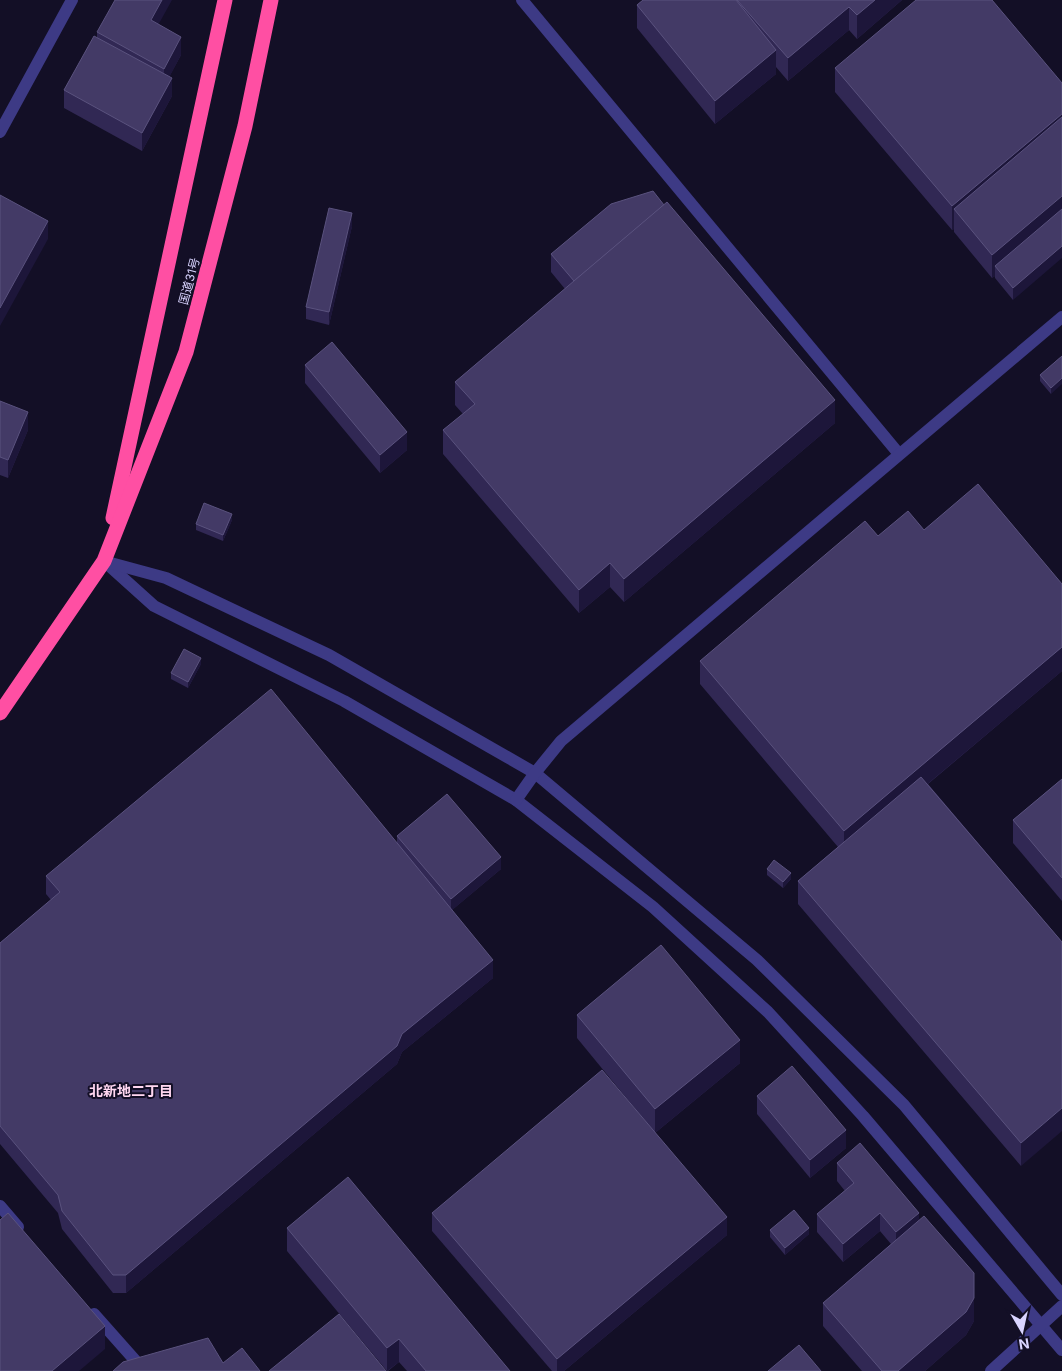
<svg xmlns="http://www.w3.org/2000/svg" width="1062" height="1371" font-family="Inter,'Noto Sans JP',sans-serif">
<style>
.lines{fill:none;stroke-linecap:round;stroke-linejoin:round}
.minor{stroke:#3d3a85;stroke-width:12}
.highway{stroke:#ff4fa3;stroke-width:15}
.wall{fill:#312854}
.shaded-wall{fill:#1d163a}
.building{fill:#433a66;stroke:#5a527e}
.labels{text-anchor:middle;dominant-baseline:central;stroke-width:4;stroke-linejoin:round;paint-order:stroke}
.street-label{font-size:12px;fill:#d9d4ff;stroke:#130f26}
.neighbourhood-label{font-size:14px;font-weight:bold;fill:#ffd6f0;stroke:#130f26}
</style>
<rect width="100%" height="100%" fill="#130f26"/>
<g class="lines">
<g class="minor">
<path d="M522,0L899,454"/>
<path d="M0,132L72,0"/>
<path d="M104,561L154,606L344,701L516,800L653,907L768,1012L863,1116L1062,1350"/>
<path d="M107,562L166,578L329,655L535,773L757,960L904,1105L1062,1295"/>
<path d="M516,800L535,773L561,741L1062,317"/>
<path d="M0,1206L18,1227"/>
<path d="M94,1314L141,1367"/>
<path d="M991,1371L1062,1306"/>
</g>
<g class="highway">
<path d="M113,518L225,0"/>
<path d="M0,713L104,561L186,352L245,126L271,0"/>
</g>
</g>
<g class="wall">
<path d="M643,0H902L857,39L849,30L788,81L776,67V74L715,124L637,28V5Z"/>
<path d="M158,25L181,55L169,77L172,96L142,151L64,108V90L97,37V32Z"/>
<path d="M835,68L1062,83L1013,300L995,278V276L992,278L954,232V229L952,230L835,92Z"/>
<path d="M352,226L329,325L306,319V307Z"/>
<path d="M551,254L835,423L624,602L610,587L579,613L443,454V430L463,414L455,405V382L565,289L551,272Z"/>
<path d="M1062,356L1051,394L1040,381V375Z"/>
<path d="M305,365L407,450L380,473L305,383Z"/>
<path d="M0,401L28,430L8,478L0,475Z"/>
<path d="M232,520L223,541L196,530V524Z"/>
<path d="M924,530L1062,584V671L928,784L1062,942L1021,1166L798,904V881L838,847L700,684V661L878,536Z"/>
<path d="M201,664L188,688L171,679V673Z"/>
<path d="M1062,779V901L1013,843V820Z"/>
<path d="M397,836L501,869L452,910L493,978L402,1052L397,1064L126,1293H113L62,1229L58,1213L0,1144V943L51,900L46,894V876L397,843Z"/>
<path d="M767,869L791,879L783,888L767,875Z"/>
<path d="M577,1015L740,1063L655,1133L577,1038Z"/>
<path d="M757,1096L846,1148L810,1178L757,1114Z"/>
<path d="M837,1163L919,1220L974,1321L966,1335L925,1371H862L823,1326V1303L891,1244L880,1231L843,1262L817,1232V1214L845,1191L837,1181Z"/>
<path d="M432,1213L727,1235L564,1371H552L432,1231Z"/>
<path d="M287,1228L510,1371H407L399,1362L388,1371H387L287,1251Z"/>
<path d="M770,1230L809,1234L785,1255L770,1237Z"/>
</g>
<g class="shaded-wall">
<path d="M162,0H172L151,38V20Z"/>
<path d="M875,0H902L857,39V15Z"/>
<path d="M849,7V30L788,81V58Z"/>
<path d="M181,37V55L164,87V69Z"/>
<path d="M776,50V74L715,124V101Z"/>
<path d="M172,78V96L142,151V133Z"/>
<path d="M1062,114V137L954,209V229L952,230V206Z"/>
<path d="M1062,196V219L995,266V276L992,278V255Z"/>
<path d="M352,213V226L329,325V312Z"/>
<path d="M48,221V239L0,326V308Z"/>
<path d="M1062,246V258L1013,300V288Z"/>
<path d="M1062,378V384L1051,394V388Z"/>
<path d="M835,400V423L624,602V579Z"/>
<path d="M28,412V430L8,478V460Z"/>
<path d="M407,432V450L380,473V455Z"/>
<path d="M232,514V520L223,541V535Z"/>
<path d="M610,563V587L579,613V590Z"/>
<path d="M1062,647V671L844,854V831Z"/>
<path d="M201,658V664L188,688V682Z"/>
<path d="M501,857V869L451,911V899Z"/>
<path d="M791,873V879L783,888V882Z"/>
<path d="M493,960V978L402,1052L397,1064L126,1293V1275L402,1034Z"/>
<path d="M740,1040V1063L655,1133V1109Z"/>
<path d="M1062,1108V1131L1021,1166V1143Z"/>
<path d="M846,1130V1148L810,1178V1160Z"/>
<path d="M880,1213V1231L843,1262V1244Z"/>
<path d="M919,1213V1231L896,1250V1232Z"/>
<path d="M727,1217V1235L564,1371H557V1359Z"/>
<path d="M809,1228V1234L785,1255V1248Z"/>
<path d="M974,1273V1321L966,1335L925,1371H898Z"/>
<path d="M105,1326V1349L79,1371H52Z"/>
<path d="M399,1339V1362L387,1371V1348Z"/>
</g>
<g class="building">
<path d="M115,0H162L151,20L181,37L164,69L97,32Z"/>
<path d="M643,0H736L776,50L715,101L637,5Z"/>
<path d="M737,0H875L857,15L849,7L788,58Z"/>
<path d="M916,0H992L1062,83V114L952,206L835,68Z"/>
<path d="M94,36L172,78L142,133L64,90Z"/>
<path d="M1062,117V196L992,255L954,209Z"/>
<path d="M653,191L664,205L574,281L551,254L611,204Z"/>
<path d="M0,195L48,221L0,308Z"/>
<path d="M667,202L835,400L624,579L610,563L579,590L443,430L475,404L455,382Z"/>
<path d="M329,208L352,213L329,312L306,307Z"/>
<path d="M1062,209V246L1013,288L995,266Z"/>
<path d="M332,342L407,432L380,455L305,365Z"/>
<path d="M1062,356V378L1051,388L1040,375Z"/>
<path d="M0,401L28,412L8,460L0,457Z"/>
<path d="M978,484L1062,584V647L844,831L700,661L865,521L878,536L908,511L924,530Z"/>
<path d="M204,503L232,514L223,535L196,524Z"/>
<path d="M184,649L201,658L188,682L171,673Z"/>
<path d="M271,689L493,960L402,1034L397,1046L126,1275H113L62,1211L58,1195L0,1126V943L60,892L46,876Z"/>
<path d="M921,777L1062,942V1108L1021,1143L798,881Z"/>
<path d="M1062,779V878L1013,820Z"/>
<path d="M447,794L501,857L451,899L397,836Z"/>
<path d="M774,860L791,873L783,882L767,869Z"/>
<path d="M661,945L740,1040L655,1109L577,1015Z"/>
<path d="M792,1066L846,1130L810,1160L757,1096Z"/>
<path d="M602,1070L727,1217L557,1359L432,1213Z"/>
<path d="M860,1143L919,1213L896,1232L880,1213L843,1244L817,1214L854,1183L837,1163Z"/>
<path d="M348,1177L510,1371H426L399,1339L387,1348L287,1228Z"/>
<path d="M794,1210L809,1228L785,1248L770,1230Z"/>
<path d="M8,1213L105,1326L52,1371H0V1220Z"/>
<path d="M924,1216L974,1273V1298L966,1312L898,1371H882L823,1303Z"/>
<path d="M339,1314L386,1371H269Z"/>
<path d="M208,1338L223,1363L242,1348L260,1371H113L123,1362Z"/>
<path d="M799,1345L821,1371H768Z"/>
</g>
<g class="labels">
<g class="street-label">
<text transform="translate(189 281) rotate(-75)">国道31号</text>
</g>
<g class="neighbourhood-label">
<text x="131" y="1090">北新地二丁目</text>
</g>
</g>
<g transform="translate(1022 1331) rotate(171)" stroke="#130f26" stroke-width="4" paint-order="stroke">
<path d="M0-4L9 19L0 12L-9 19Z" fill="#d9d4ff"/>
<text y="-8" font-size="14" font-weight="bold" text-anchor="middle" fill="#d9d4ff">N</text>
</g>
</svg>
